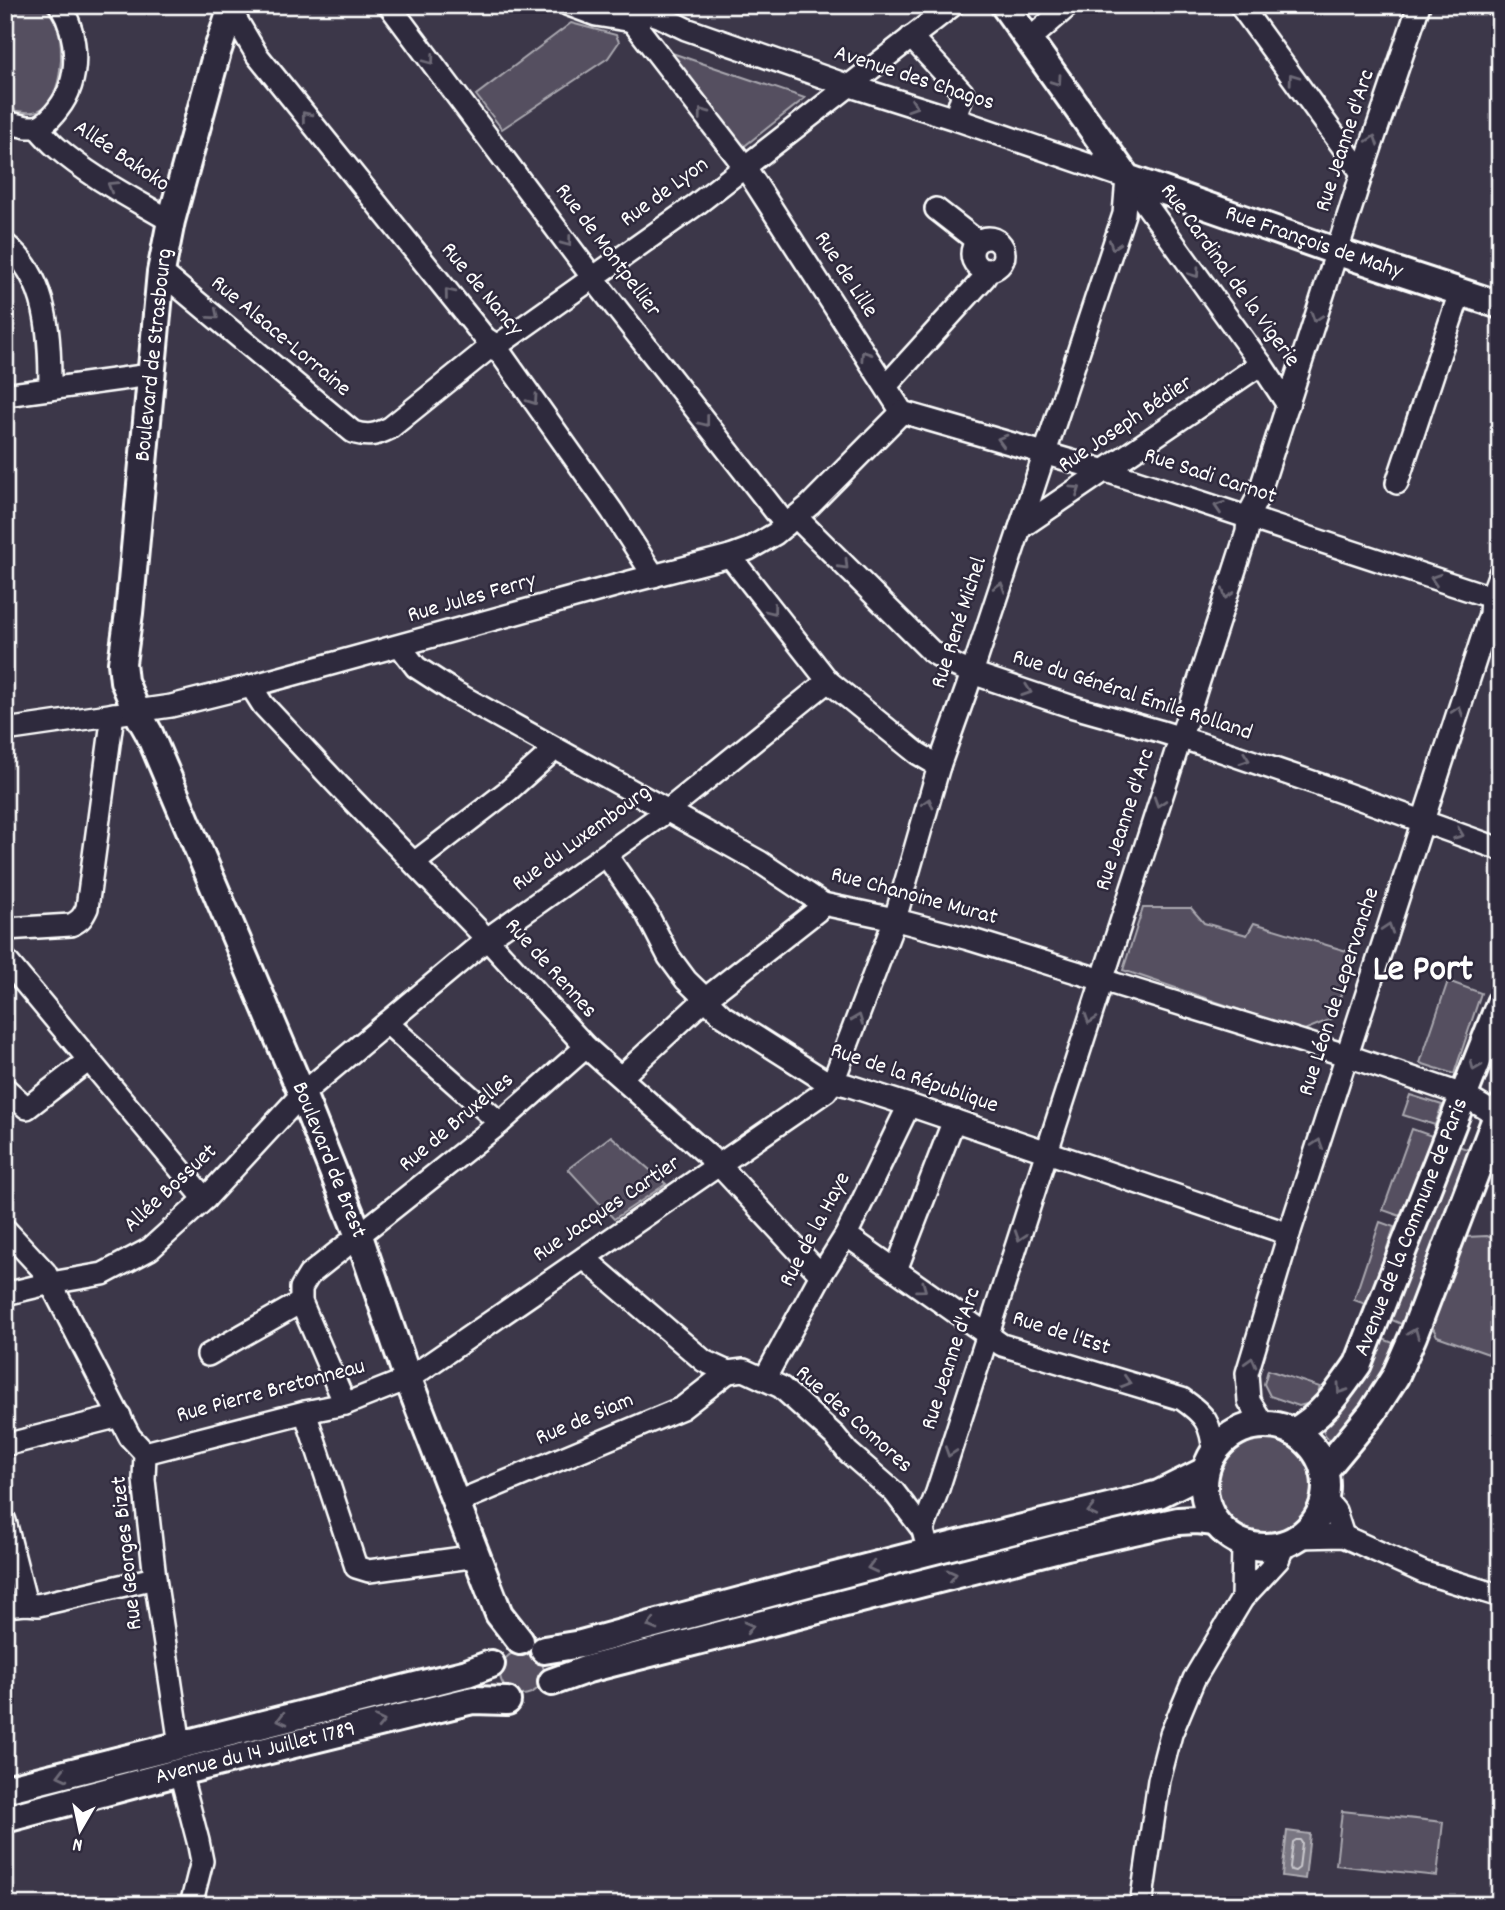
<svg xmlns="http://www.w3.org/2000/svg" width="1505" height="1910" font-family="Dekko,sans-serif">
<style>
.green{fill:#555060;stroke:#aaa8b0;stroke-width:2}
.water{fill:#797682;stroke:#afadb4;stroke-width:2}
.lines{fill:none;stroke-linecap:round;stroke-linejoin:round}
.shore{stroke:#c9c8cd;stroke-width:2}
.minor-casing{stroke:#fff;stroke-width:26}
.major-casing{stroke:#fff;stroke-width:32}
.minor{stroke:#2f2a3d;stroke-width:21}
.major{stroke:#2f2a3d;stroke-width:26}
.oneway{stroke:#6d6a77}
.labels{text-anchor:middle;dominant-baseline:central;stroke-width:5;stroke-linejoin:round;paint-order:stroke}
.street-label{font-size:23px;fill:#fff;stroke:#2f2a3d}
.town-label{font-size:37px;font-weight:bold;fill:#fff;stroke:#2f2a3d}
</style>
<rect width="100%" height="100%" fill="#3c3749"/>
<filter id="ink" filterUnits="userSpaceOnUse"><feTurbulence type="fractalNoise" baseFrequency=".0143" numOctaves="2"/><feDisplacementMap in="SourceGraphic" scale="14" xChannelSelector="R" yChannelSelector="G"/><feConvolveMatrix kernelMatrix="1 2 1 2 8 2 1 2 1" color-interpolation-filters="sRGB"/></filter>
<g filter="url(#ink)">
<g class="green">
<path d="M5,5H44C48,11 54,17 56,24C66,45 63,108 33,112C25,113 14,110 5,109Z"/>
<path d="M571,23L616,35L619,42L608,58L502,129L476,95Z"/>
<path d="M669,52L805,98L742,148Z"/>
<path d="M1143,908H1191L1204,923L1247,935L1254,923L1353,953L1334,1018L1302,1031L1123,970Z"/>
<path d="M1448,981L1481,993L1454,1074L1420,1063Z"/>
<path d="M1410,1095L1442,1105L1435,1125L1403,1115Z"/>
<path d="M1412,1129L1432,1136L1403,1217L1383,1210Z"/>
<path d="M611,1136L666,1184L614,1219L568,1169Z"/>
<path d="M1453,1144L1478,1153L1411,1328L1387,1318Z"/>
<path d="M1380,1222L1394,1227L1368,1305L1354,1300Z"/>
<path d="M1487,1236L1500,1241V1358L1437,1336L1431,1324L1466,1237Z"/>
<path d="M1378,1337L1403,1347L1373,1401L1336,1441L1327,1438L1323,1431L1325,1420Z"/>
<path d="M1268,1370L1320,1387L1314,1402L1299,1406L1270,1396L1264,1384Z"/>
<circle cx="1262" cy="1486" r="49"/>
<circle cx="522" cy="1673" r="22"/>
<path d="M1342,1811L1443,1822L1437,1876L1336,1865Z"/>
</g>
<path class="water" d="M1287,1831L1310,1834L1305,1879L1282,1876Z"/>
<g class="lines">
<path class="shore" d="M1296,1840H1300L1302,1843L1299,1868L1295,1871L1291,1870L1290,1867L1293,1842Z"/>
<g class="minor-casing">
<g id="minor">
<path d="M389,5L593,278L786,525"/>
<path d="M569,5L596,15L639,22"/>
<path d="M620,5L745,167L902,412"/>
<path d="M628,5L661,17L686,29L838,82L955,119L1127,178"/>
<path d="M1240,5L1362,173"/>
<path d="M1495,5L1500,7"/>
<path d="M232,8L237,21L257,55L485,338L494,344L612,511L654,576"/>
<path d="M911,37L963,93L955,119"/>
<path d="M1029,40L1069,5"/>
<path d="M5,122L27,127H37C43,134 49,141 56,147C90,177 132,198 171,221"/>
<path d="M37,127C46,124 52,117 58,109C81,80 79,36 60,5"/>
<path d="M1127,178L1261,364L1288,405"/>
<path d="M936,209L977,241"/>
<circle cx="988" cy="254" r="16"/>
<path d="M5,244C49,278 50,338 50,389"/>
<path d="M161,272L353,432C368,437 376,435 390,428L494,344L501,343L697,204L953,5"/>
<path d="M886,386L985,277L986,270"/>
<path d="M5,395L150,375"/>
<path d="M902,412L1106,471L1500,600"/>
<path d="M1397,483L1460,292"/>
<path d="M796,517L932,652L956,666L972,673L1070,706L1159,731L1201,744L1327,787L1500,849"/>
<path d="M1020,528L1261,364"/>
<path d="M730,556L828,681L917,753L939,766"/>
<path d="M400,646L416,667L456,693L760,862L823,904L885,917L969,939L1339,1053L1463,1095L1500,1117"/>
<path d="M251,686L263,705L338,785L487,939L586,1047L719,1165L821,1275"/>
<path d="M5,730L171,706L251,686L633,581L730,556L749,549L775,534L810,505L902,412"/>
<path d="M606,855L647,914L669,957L686,980L723,1016L822,1079L847,1085L909,1105L1289,1234"/>
<path d="M414,863L509,790L555,749"/>
<path d="M5,929L71,925C80,921 83,917 87,908L113,714"/>
<path d="M5,959L89,1060"/>
<path d="M387,1023L500,1123"/>
<path d="M621,1077L705,999L817,911L823,904"/>
<path d="M5,1088L27,1108L89,1060L205,1199"/>
<path d="M5,1229L45,1272L130,1437L145,1453L144,1480L155,1578L180,1745"/>
<path d="M846,1235L1002,1345L1182,1399C1205,1415 1211,1423 1214,1452"/>
<path d="M584,1258L704,1361L728,1372L744,1370L781,1387L835,1436L848,1452L894,1492L923,1530L925,1538"/>
<path d="M896,1270L954,1120"/>
<path d="M5,1294L51,1283L103,1274L150,1249L205,1199L302,1094L487,939L667,811L828,681"/>
<path d="M208,1355L301,1302"/>
<path d="M765,1378L821,1275L846,1235L909,1105"/>
<path d="M345,1404L301,1302V1288L309,1275L500,1123L586,1047"/>
<path d="M305,1412L356,1567L369,1571L477,1556"/>
<path d="M1264,1425L1249,1401L1247,1373L1289,1234L1490,614L1491,597L1500,573"/>
<path d="M5,1445L120,1416"/>
<path d="M145,1453L305,1412L345,1404L408,1379L826,1091L833,1082L895,919L939,766L967,688L1124,214L1127,178"/>
<path d="M1325,1499L1335,1511L1343,1536"/>
<path d="M455,1503L682,1408L728,1372"/>
<path d="M5,1521L26,1604"/>
<path d="M923,1530L937,1492L1247,532L1248,516L1258,497L1362,173L1419,5"/>
<path d="M1298,1537L1343,1536L1425,1573L1500,1596"/>
<path d="M1242,1599L1243,1544"/>
<path d="M5,1606L26,1604L38,1605L155,1578"/>
<path d="M180,1772L198,1841L202,1861L191,1905"/>
<path d="M1141,1905L1159,1780L1171,1734L1194,1679L1242,1599L1278,1560L1284,1544"/>
</g>
</g>
<g class="major-casing">
<g id="major">
<path id="s1" d="M233,5L217,52L171,221L161,272L129,613L122,663L124,681L136,710L149,733L302,1094L359,1236L408,1379L499,1614L520,1641"/>
<path id="s2" d="M1004,5L1127,178L1338,252L1500,305"/>
<circle cx="1265" cy="1486" r="61"/>
<path id="s3" d="M1293,1432C1323,1416 1339,1391 1358,1364L1500,1003"/>
<path d="M1324,1471L1372,1413L1395,1377L1413,1336L1500,1108"/>
<path d="M544,1650L581,1644C764,1594 948,1545 1134,1501L1159,1494L1205,1471"/>
<path d="M552,1682L588,1669L1067,1546L1178,1521L1197,1520L1215,1522"/>
<path d="M5,1789L467,1673L491,1664"/>
<path id="s4" d="M5,1819L180,1772L473,1700L507,1701"/>
</g>
</g>
<use href="#minor" class="minor"/>
<use href="#major" class="major"/>
</g>
<defs><path id="oneway-chevron" d="M-2-3.5L2.5 0L-2 3.5" fill="none" stroke-width="1.6" stroke-linecap="round" stroke-linejoin="round" transform="scale(1.75)"/></defs>
<g class="oneway">
<use href="#oneway-chevron" transform="translate(430 60) rotate(53)"/>
<use href="#oneway-chevron" transform="translate(1293 78) rotate(-126)"/>
<use href="#oneway-chevron" transform="translate(1057 81) rotate(55)"/>
<use href="#oneway-chevron" transform="translate(913 106) rotate(18)"/>
<use href="#oneway-chevron" transform="translate(703 113) rotate(-127)"/>
<use href="#oneway-chevron" transform="translate(306 116) rotate(-129)"/>
<use href="#oneway-chevron" transform="translate(1373 140) rotate(-71)"/>
<use href="#oneway-chevron" transform="translate(112 186) rotate(-148)"/>
<use href="#oneway-chevron" transform="translate(567 242) rotate(53)"/>
<use href="#oneway-chevron" transform="translate(1114 245) rotate(108)"/>
<use href="#oneway-chevron" transform="translate(1195 273) rotate(54)"/>
<use href="#oneway-chevron" transform="translate(449 293) rotate(-129)"/>
<use href="#oneway-chevron" transform="translate(214 315) rotate(40)"/>
<use href="#oneway-chevron" transform="translate(1316 317) rotate(108)"/>
<use href="#oneway-chevron" transform="translate(865 355) rotate(-123)"/>
<use href="#oneway-chevron" transform="translate(533 400) rotate(55)"/>
<use href="#oneway-chevron" transform="translate(705 422) rotate(52)"/>
<use href="#oneway-chevron" transform="translate(1002 440) rotate(-164)"/>
<use href="#oneway-chevron" transform="translate(1076 490) rotate(-34)"/>
<use href="#oneway-chevron" transform="translate(1219 507) rotate(-162)"/>
<use href="#oneway-chevron" transform="translate(844 565) rotate(46)"/>
<use href="#oneway-chevron" transform="translate(1435 579) rotate(-162)"/>
<use href="#oneway-chevron" transform="translate(1000 587) rotate(-72)"/>
<use href="#oneway-chevron" transform="translate(1227 594) rotate(108)"/>
<use href="#oneway-chevron" transform="translate(772 610) rotate(52)"/>
<use href="#oneway-chevron" transform="translate(1027 691) rotate(19)"/>
<use href="#oneway-chevron" transform="translate(1458 711) rotate(-72)"/>
<use href="#oneway-chevron" transform="translate(1245 759) rotate(19)"/>
<use href="#oneway-chevron" transform="translate(1159 802) rotate(108)"/>
<use href="#oneway-chevron" transform="translate(928 803) rotate(-74)"/>
<use href="#oneway-chevron" transform="translate(1459 834) rotate(21)"/>
<use href="#oneway-chevron" transform="translate(1388 928) rotate(-72)"/>
<use href="#oneway-chevron" transform="translate(858 1019) rotate(-69)"/>
<use href="#oneway-chevron" transform="translate(1090 1019) rotate(108)"/>
<use href="#oneway-chevron" transform="translate(1475 1066) rotate(112)"/>
<use href="#oneway-chevron" transform="translate(1318 1144) rotate(-72)"/>
<use href="#oneway-chevron" transform="translate(1020 1236) rotate(108)"/>
<use href="#oneway-chevron" transform="translate(922 1288) rotate(36)"/>
<use href="#oneway-chevron" transform="translate(1414 1333) rotate(-68)"/>
<use href="#oneway-chevron" transform="translate(1251 1362) rotate(-74)"/>
<use href="#oneway-chevron" transform="translate(1126 1382) rotate(17)"/>
<use href="#oneway-chevron" transform="translate(1341 1389) rotate(125)"/>
<use href="#oneway-chevron" transform="translate(950 1452) rotate(108)"/>
<use href="#oneway-chevron" transform="translate(1092 1511) rotate(167)"/>
<use href="#oneway-chevron" transform="translate(872 1567) rotate(166)"/>
<use href="#oneway-chevron" transform="translate(952 1575) rotate(-14)"/>
<use href="#oneway-chevron" transform="translate(652 1625) rotate(165)"/>
<use href="#oneway-chevron" transform="translate(749 1627) rotate(-14)"/>
<use href="#oneway-chevron" transform="translate(282 1719) rotate(166)"/>
<use href="#oneway-chevron" transform="translate(380 1722) rotate(-13)"/>
<use href="#oneway-chevron" transform="translate(62 1775) rotate(166)"/>
</g>
</g>
<g class="labels">
<g class="street-label">
<text transform="translate(914 79) rotate(18)">Avenue des Chagos</text>
<text transform="translate(1346 141) rotate(-72)">Rue Jeanne d'Arc</text>
<text transform="translate(121 157) rotate(34)">Allée Bakoko</text>
<text transform="translate(665 193) rotate(-36)">Rue de Lyon</text>
<text stroke="none"><textPath href="#s2" startOffset="410">Rue François de Mahy</textPath></text>
<text transform="translate(607 251) rotate(53)">Rue de Montpellier</text>
<text transform="translate(845 275) rotate(57)">Rue de Lille</text>
<text transform="translate(1229 276) rotate(54)">Rue Cardinal de la Vigerie</text>
<text transform="translate(481 290) rotate(50)">Rue de Nancy</text>
<text transform="translate(280 337) rotate(40)">Rue Alsace-Lorraine</text>
<text transform="translate(155 355) rotate(-84)">Boulevard de Strasbourg</text>
<text transform="translate(1126 425) rotate(-34)">Rue Joseph Bédier</text>
<text transform="translate(1210 477) rotate(18)">Rue Sadi Carnot</text>
<text transform="translate(472 599) rotate(-16)">Rue Jules Ferry</text>
<text transform="translate(960 623) rotate(-72)">Rue René Michel</text>
<text transform="translate(1132 696) rotate(18)">Rue du Général Émile Rolland</text>
<text transform="translate(1126 820) rotate(-72)">Rue Jeanne d'Arc</text>
<text transform="translate(582 839) rotate(-36)">Rue du Luxembourg</text>
<text transform="translate(914 897) rotate(15)">Rue Chanoine Murat</text>
<text transform="translate(550 969) rotate(48)">Rue de Rennes</text>
<text transform="translate(1340 992) rotate(-72)">Rue Léon de Lepervanche</text>
<text transform="translate(914 1079) rotate(19)">Rue de la République</text>
<text transform="translate(457 1123) rotate(-40)">Rue de Bruxelles</text>
<text stroke="none"><textPath href="#s1" startOffset="1209">Boulevard de Brest</textPath></text>
<text transform="translate(171 1189) rotate(-43)">Allée Bossuet</text>
<text transform="translate(607 1210) rotate(-34)">Rue Jacques Cartier</text>
<text stroke="none"><textPath href="#s3" startOffset="242">Avenue de la Commune de Paris</textPath></text>
<text transform="translate(816 1230) rotate(-62)">Rue de la Haye</text>
<text transform="translate(1061 1334) rotate(18)">Rue de l'Est</text>
<text transform="translate(952 1359) rotate(-72)">Rue Jeanne d'Arc</text>
<text transform="translate(271 1392) rotate(-15)">Rue Pierre Bretonneau</text>
<text transform="translate(585 1420) rotate(-23)">Rue de Siam</text>
<text transform="translate(853 1420) rotate(42)">Rue des Comores</text>
<text transform="translate(128 1553) rotate(-96)">Rue Georges Bizet</text>
<text stroke="none"><textPath href="#s4" startOffset="259">Avenue du 14 Juillet 1789</textPath></text>
</g>
<g class="town-label">
<text x="1423" y="971">Le Port</text>
</g>
</g>
<rect width="1505" height="1910" fill="none" stroke="#2f2a3d" stroke-width="28"/>
<rect x="14" y="14" width="1477" height="1882" fill="none" stroke="#fff" stroke-width="2.5" filter="url(#ink)"/>
<g transform="translate(80 1830) rotate(189)" stroke="#2f2a3d" stroke-width="5" paint-order="stroke">
<path d="M0-5L12 26L0 18L-12 26Z" fill="#ffffff"/>
<text y="-10" font-size="19" font-weight="bold" text-anchor="middle" fill="#ffffff">N</text>
</g>
</svg>
